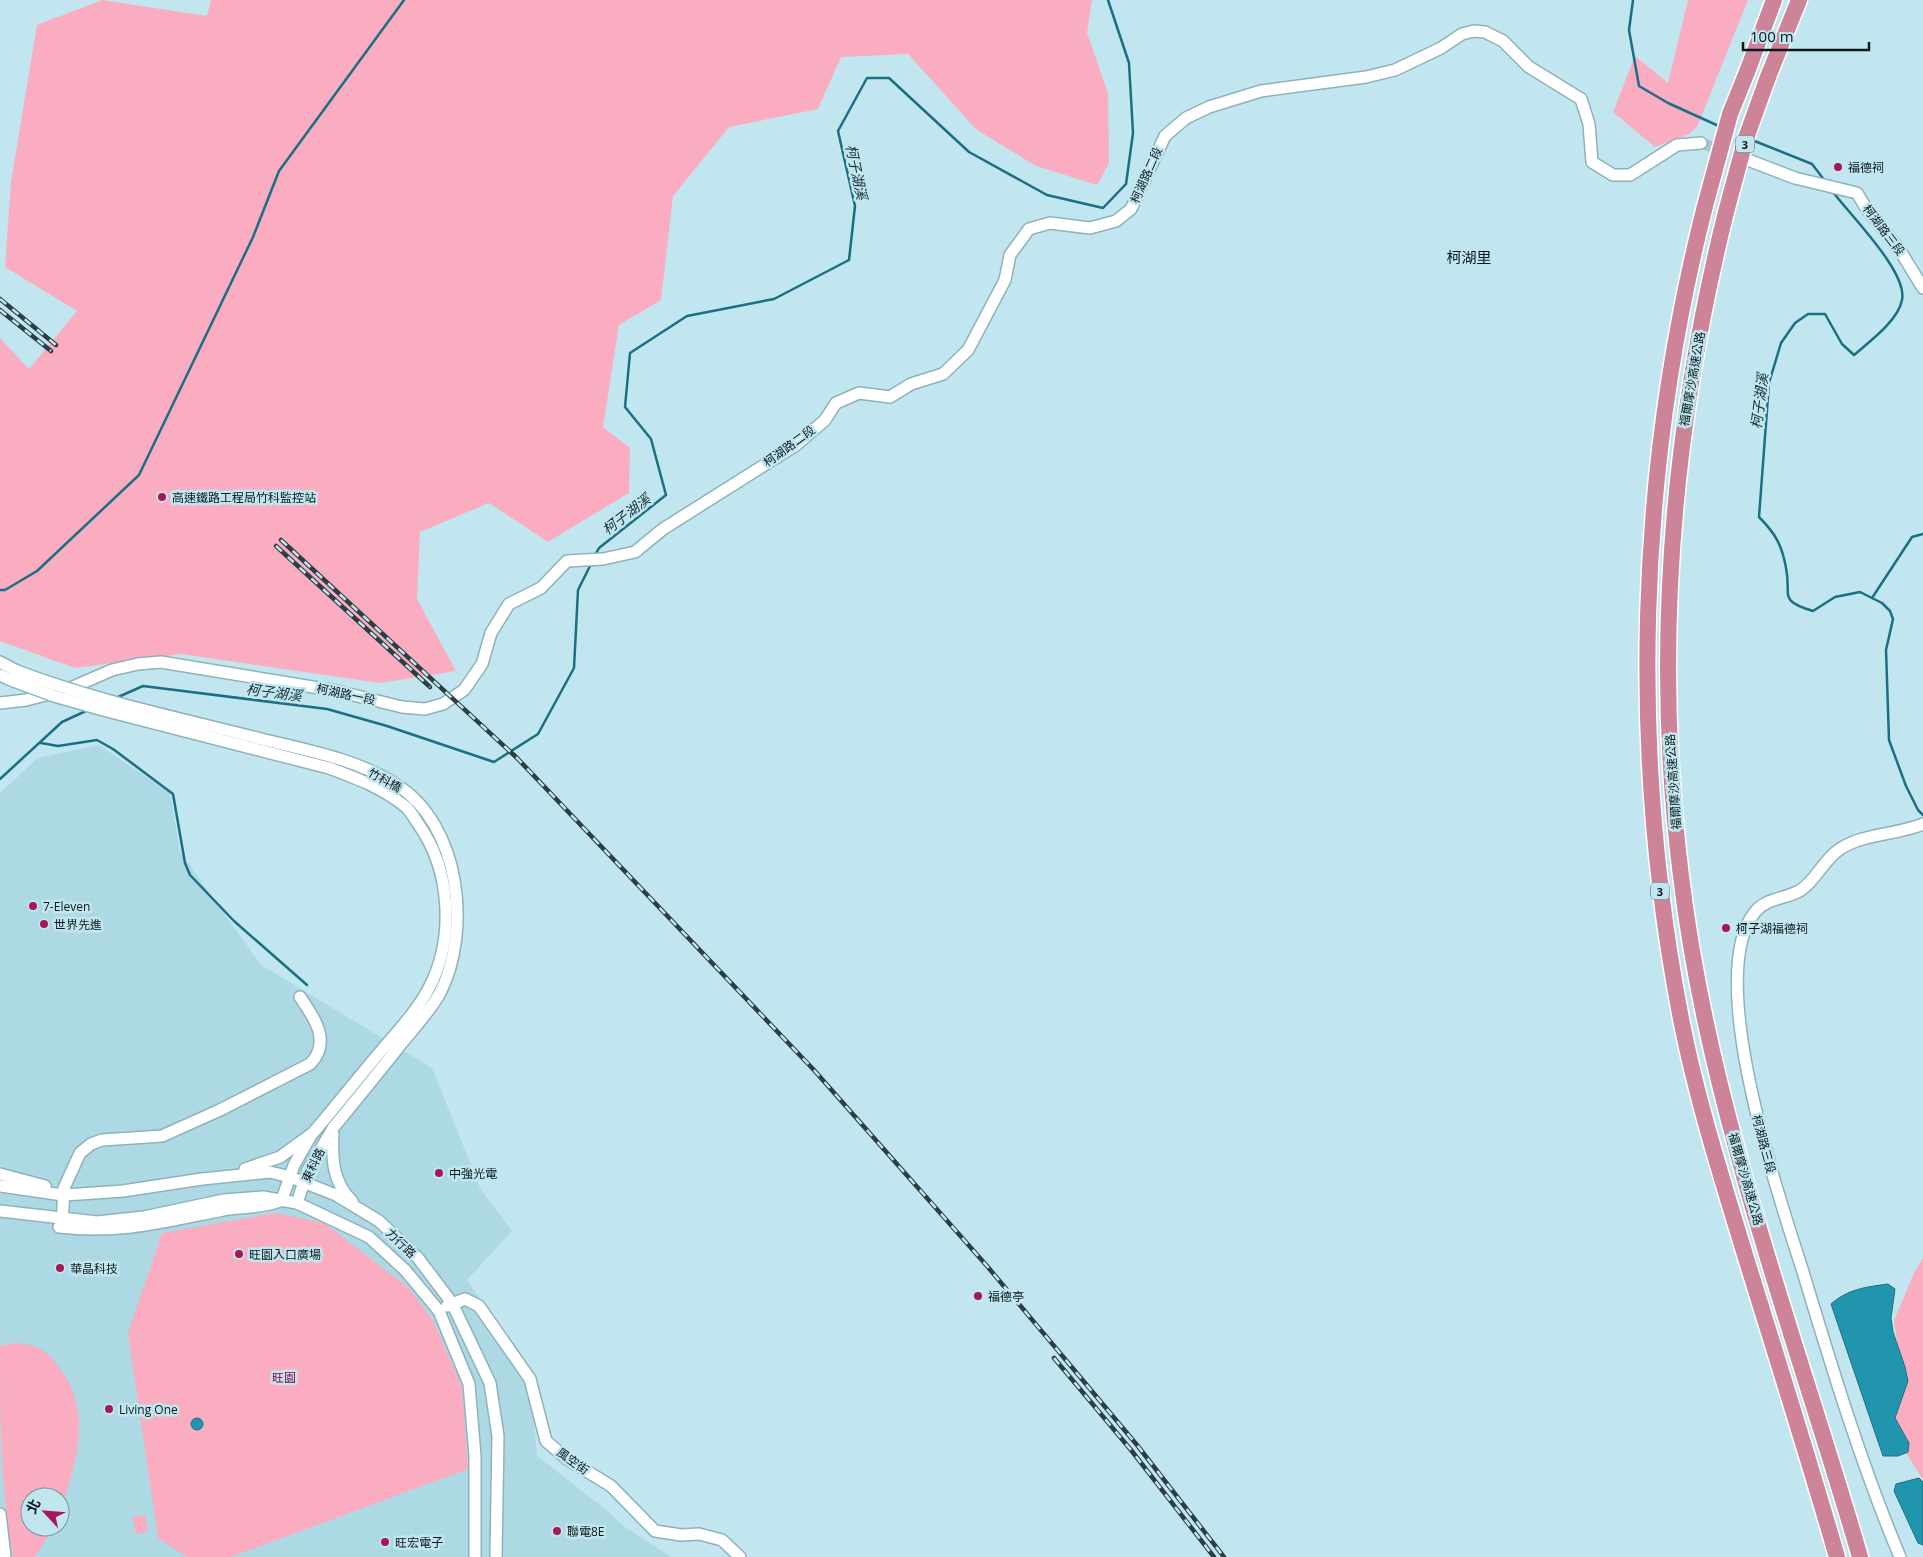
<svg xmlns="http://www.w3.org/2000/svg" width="1923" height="1557" font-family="'Open Sans','Noto Sans TC',sans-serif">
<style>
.built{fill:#add9e4;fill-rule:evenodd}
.green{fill:#faacc0}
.water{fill:#2195ad;stroke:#1a7082}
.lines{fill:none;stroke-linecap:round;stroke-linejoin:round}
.stream{stroke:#1a7082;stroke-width:2.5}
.minor-tunnel{stroke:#a7c7cf;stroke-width:11;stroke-dasharray:11 5.5;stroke-linecap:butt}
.minor-casing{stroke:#8fb2ba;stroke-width:14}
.highway-casing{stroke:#fff;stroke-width:19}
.minor{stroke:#fff;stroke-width:11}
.highway{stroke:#cd8498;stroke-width:16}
.rail-casing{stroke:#2c3e42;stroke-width:4.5}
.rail{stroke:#c2e6ef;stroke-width:2.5;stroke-dasharray:8;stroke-linecap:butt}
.minor-bridge-casing{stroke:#8fb2ba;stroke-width:14;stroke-linecap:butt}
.highway-bridge-casing{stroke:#fff;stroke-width:19;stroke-linecap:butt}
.minor-bridge{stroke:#fff;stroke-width:11}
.highway-bridge{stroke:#cd8498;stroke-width:16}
.poi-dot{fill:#a71755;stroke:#c2e6ef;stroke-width:2}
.labels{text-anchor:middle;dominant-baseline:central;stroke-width:5;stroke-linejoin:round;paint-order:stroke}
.shield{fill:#c2e6ef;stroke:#42565b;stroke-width:1}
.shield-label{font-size:11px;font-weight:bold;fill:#0b191c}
.poi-label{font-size:12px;fill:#0b191c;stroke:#c2e6ef;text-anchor:start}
.street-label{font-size:12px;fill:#0b191c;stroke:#c2e6ef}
.park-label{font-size:12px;fill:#860741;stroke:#c2e6ef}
.water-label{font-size:14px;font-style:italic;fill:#162d33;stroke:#c2e6ef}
.quarter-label{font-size:15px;fill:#0b191c;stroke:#c2e6ef}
</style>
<rect width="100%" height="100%" fill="#c2e6ef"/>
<path class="built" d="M99,745L170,793L180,852L261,965L432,1068L481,1190L512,1231L467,1280L529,1369L537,1456L604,1508L625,1527L671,1557H0V793L38,758ZM30,1497H60V1527H30Z"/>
<g class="green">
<path d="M102,0L207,16L211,0H1092L1087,33L1108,93L1109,163L1097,185L1036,166L976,129L908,54L841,57L818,109L729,127L673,196L661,300L619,325L603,427L630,448L629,493L548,542L489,503L420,532L417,599L456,671L380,683L181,654L75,668L0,641V338L29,369L77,311L5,267L11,182L37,25Z"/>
<path d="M1688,0H1748L1697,127L1689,134L1655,147L1613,112L1635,56L1668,83Z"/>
<path d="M276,1213L324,1223L408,1287L433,1320L462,1387L468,1469L231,1557H187L158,1538L128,1333L162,1233Z"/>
<path d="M1923,1258V1480L1892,1430L1900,1363L1894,1321L1913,1275Z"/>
<path d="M14,1343C36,1344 45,1349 59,1367C94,1413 76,1462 60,1512V1497H30V1527H54L35,1557H13C0,1488 0,1416 0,1346Z"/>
<path d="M145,1515L148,1531L136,1534L132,1517Z"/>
</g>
<g class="water">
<path d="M1888,1284L1895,1289L1891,1318L1893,1332L1905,1367L1908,1381L1895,1418L1909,1443L1908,1452L1898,1456H1883L1831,1304C1848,1289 1866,1287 1888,1284Z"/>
<circle cx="197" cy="1424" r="6"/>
<path d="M1919,1478L1923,1482V1545L1918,1543L1894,1491L1896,1484Z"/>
</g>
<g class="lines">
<g class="stream">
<path d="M1633,0L1629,30L1639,86L1668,103L1721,127"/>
<path d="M1752,140L1812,164L1825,181"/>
<path d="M1833,192C1850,215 1908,272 1902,300C1898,321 1869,342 1854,355L1842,344L1825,314H1808L1795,323L1781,343L1769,383L1759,517C1775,533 1782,545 1786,568C1792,596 1777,600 1813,611L1835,597L1860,592L1882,603L1890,611L1893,619L1886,650L1889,740L1906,786L1918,810L1923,815"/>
<path d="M595,555L599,548L666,495L651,439L625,407L630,353L687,316L774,299L849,260L855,206L838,131L867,78H889L969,152L1047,195L1103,208L1126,184L1133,133L1129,63L1108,0"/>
<path d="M0,590H5L37,571L139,475L253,237L279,171L404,0"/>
<path d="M1872,598L1912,537L1923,534"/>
<path d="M116,698L143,686L327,709L387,726L494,762L538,734L574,668L578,590L591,564"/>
<path d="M41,743L58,746L97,740L113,749L173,794L185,863L190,875L234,921L307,985"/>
<path d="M0,779L62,722L88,710"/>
</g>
<path class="minor-tunnel" d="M1701,143L1746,159"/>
<g class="minor-casing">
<g id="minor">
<path d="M1748,160L1795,178L1857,193L1866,208L1899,249L1923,288"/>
<path d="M0,662L17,671"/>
<path d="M0,675L11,680"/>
<path d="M0,703L26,700L66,690L112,670L138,664L161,662L337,691L402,707L425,709L443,704L464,690L482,664L491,633L509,604L541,588L567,561L603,559L635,552L663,529L796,445L825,420L836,403L859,393L890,397L911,384L943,374L968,350L1005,280L1010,255L1029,229L1050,223L1090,228L1116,221L1131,209L1165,136L1186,118L1209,107L1261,91L1366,77L1395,70L1441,48L1462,34L1474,31L1485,32L1503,41L1529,67L1581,99L1589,124L1592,162L1613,175H1630L1677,145L1701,143"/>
<path d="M333,1128C332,1155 331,1181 352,1201"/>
<path d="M245,1169L280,1157L313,1133"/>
<path d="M0,1174L45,1186"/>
<path d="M0,1186L63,1195L80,1194L123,1191L202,1179L270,1172L290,1177L336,1195L379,1221L418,1258L452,1303L490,1383L498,1436L496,1557"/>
<path d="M282,1199L294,1165L310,1137"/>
<path d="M297,1203L308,1170L332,1130"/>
<path d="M0,1211L97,1222L144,1217L224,1200L263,1197L297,1203L369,1237L405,1270L439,1311L469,1384L475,1456V1557"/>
<path d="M62,1225L64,1188L80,1153L91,1144L102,1140L162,1136L220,1110L310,1064C332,1042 314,1017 300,997"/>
<path d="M59,1227C121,1234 163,1222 223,1210C242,1207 261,1208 280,1201"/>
<path d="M447,1306L465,1299L479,1306L530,1379L546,1441L567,1459L611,1486L655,1531L681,1535L699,1534L722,1540L740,1557"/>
<path d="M0,1514L5,1557"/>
<path d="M1900,1557C1861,1464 1832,1368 1803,1272C1780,1199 1703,976 1755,912C1767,897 1787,899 1801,890C1817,879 1824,859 1840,849C1864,833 1897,835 1923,824"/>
</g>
</g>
<g class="highway-casing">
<g id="highway">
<path d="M1747,72L1774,0"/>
<path d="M1768,77L1799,0"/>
<path d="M1705,206C1637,473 1629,754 1682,1024C1697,1099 1720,1172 1742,1245C1774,1349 1807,1453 1837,1557"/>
<path d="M1726,212C1672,429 1653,654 1681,876C1692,969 1713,1063 1738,1154C1774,1289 1821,1422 1860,1557"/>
</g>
</g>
<use href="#minor" class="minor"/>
<use href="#highway" class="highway"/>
<g class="rail-casing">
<g id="rail">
<path d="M0,299L56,345"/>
<path d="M0,310L51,351"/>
<path d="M281,540L517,758L813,1069L987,1266L1137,1445L1224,1557"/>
<path d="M276,546L430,687"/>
<path d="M1054,1358L1131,1450L1214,1557"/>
</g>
</g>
<use href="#rail" class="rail"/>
<g class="minor-bridge-casing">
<g id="minor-bridge">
<path d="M17,671C96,701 179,718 261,739C306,750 357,759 397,785C460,825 472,930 440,993C430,1011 414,1028 401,1044C379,1072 356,1100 333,1128"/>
<path d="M11,680L54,696L103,710L329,768C356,778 383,788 406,807C411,812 415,819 419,825C451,871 455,938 429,988C417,1011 398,1031 381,1051C358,1078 336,1106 313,1133"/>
</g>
</g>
<g class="highway-bridge-casing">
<g id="highway-bridge">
<path d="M1705,206L1730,114L1747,72"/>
<path d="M1726,212L1746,138L1768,77"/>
</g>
</g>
<use href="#minor-bridge" class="minor-bridge"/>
<use href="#highway-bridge" class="highway-bridge"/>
</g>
<g class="poi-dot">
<circle cx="1838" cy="167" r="5"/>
<circle cx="162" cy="497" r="5"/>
<circle cx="33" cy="906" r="5"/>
<circle cx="44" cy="924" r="5"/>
<circle cx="1726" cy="928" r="5"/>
<circle cx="439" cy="1173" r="5"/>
<circle cx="239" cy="1254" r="5"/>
<circle cx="60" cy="1268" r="5"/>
<circle cx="978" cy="1296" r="5"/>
<circle cx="109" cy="1409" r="5"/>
<circle cx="557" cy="1531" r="5"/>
<circle cx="385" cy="1542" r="5"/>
</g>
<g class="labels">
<g class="shield">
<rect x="1736" y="135.5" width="18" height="17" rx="4"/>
<rect x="1651" y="882.5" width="18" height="17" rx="4"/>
</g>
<g class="shield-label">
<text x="1745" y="144">3</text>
<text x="1660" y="891">3</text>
</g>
<g class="poi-label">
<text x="1848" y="167">福德祠</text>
<text x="172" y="497">高速鐵路工程局竹科監控站</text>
<text x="43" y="906">7-Eleven</text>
<text x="54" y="924">世界先進</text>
<text x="1736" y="928">柯子湖福德祠</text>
<text x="449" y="1173">中強光電</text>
<text x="249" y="1254">旺園入口廣場</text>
<text x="70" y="1268">華晶科技</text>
<text x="988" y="1296">福德亭</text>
<text x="119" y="1409">Living One</text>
<text x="567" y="1531">聯電8E</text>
<text x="395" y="1542">旺宏電子</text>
</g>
<g class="street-label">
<text transform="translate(1146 175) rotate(-66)">柯湖路二段</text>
<text transform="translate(1884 230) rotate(53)">柯湖路三段</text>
<text transform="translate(1692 379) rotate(-80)">福爾摩沙高速公路</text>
<text transform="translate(789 446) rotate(-36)">柯湖路二段</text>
<text transform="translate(346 694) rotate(12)">柯湖路一段</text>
<text transform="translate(385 780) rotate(29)">竹科橋</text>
<text transform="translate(1673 782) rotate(-94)">福爾摩沙高速公路</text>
<text transform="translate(1764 1144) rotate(75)">柯湖路三段</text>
<text transform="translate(313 1165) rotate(-64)">東科路</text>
<text transform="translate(1746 1179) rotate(74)">福爾摩沙高速公路</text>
<text transform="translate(401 1243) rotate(44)">力行路</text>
<text transform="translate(573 1461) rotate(35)">風空街</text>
</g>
<g class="park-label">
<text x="284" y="1377">旺園</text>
</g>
<g class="water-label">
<text transform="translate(857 172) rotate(78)">柯子湖溪</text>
<text transform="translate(1759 401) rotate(-83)">柯子湖溪</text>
<text transform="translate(626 514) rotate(-38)">柯子湖溪</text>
<text transform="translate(274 692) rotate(7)">柯子湖溪</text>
</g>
<g class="quarter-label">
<text x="1469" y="257">柯湖里</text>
</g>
</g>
<g transform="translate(45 1512) rotate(296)"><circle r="24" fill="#c2e6ef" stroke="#79949b"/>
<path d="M0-4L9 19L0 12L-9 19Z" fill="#a71755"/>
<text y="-8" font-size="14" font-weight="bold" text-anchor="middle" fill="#0b191c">北</text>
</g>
<path d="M1743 42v8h126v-8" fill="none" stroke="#0b191c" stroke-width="2.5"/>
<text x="1750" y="42" font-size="15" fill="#0b191c" stroke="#c2e6ef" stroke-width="4" paint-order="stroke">100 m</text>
</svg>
